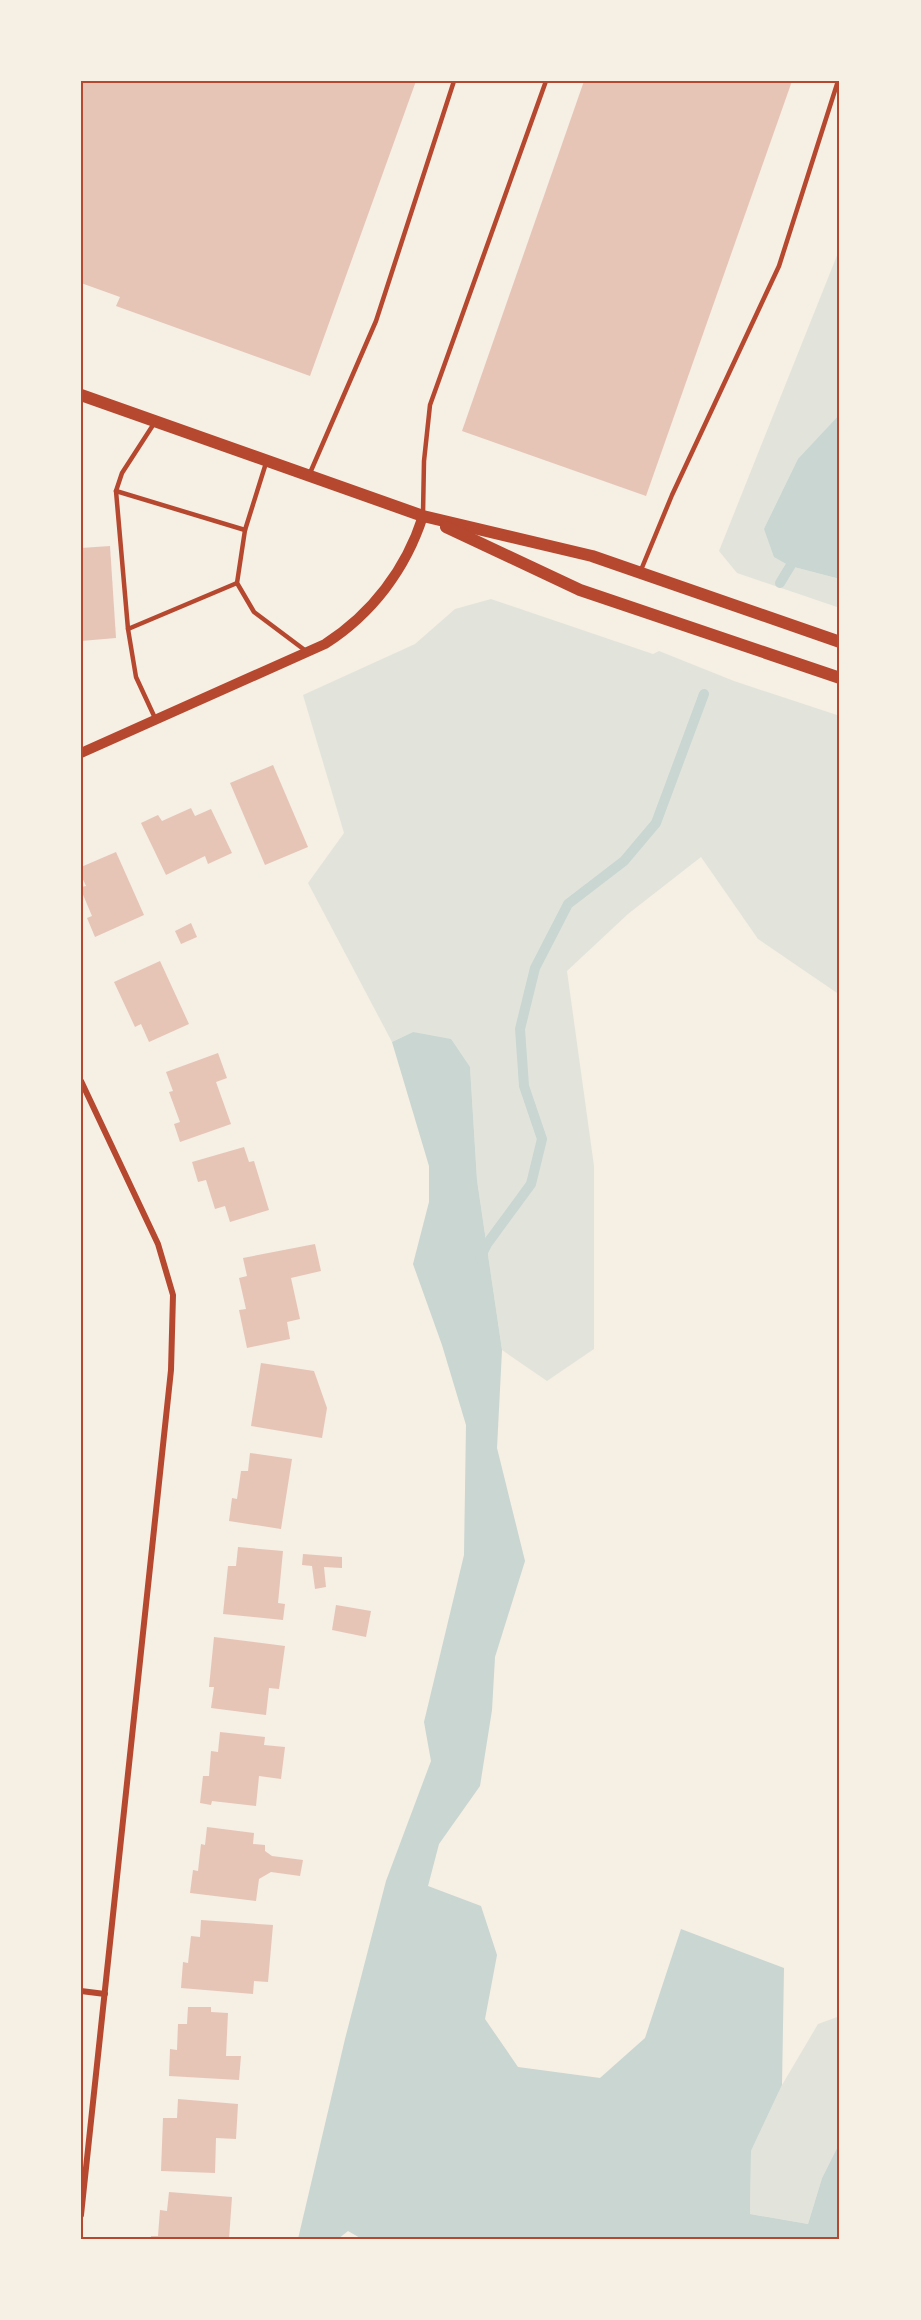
<svg xmlns="http://www.w3.org/2000/svg" width="921" height="2320" font-family="Inter,sans-serif">
<style>
.green{fill:#e2e4dc}
.water{fill:#c9d6d2}
.lines{fill:none;stroke-linecap:round;stroke-linejoin:round}
.stream{stroke:#c9d6d2;stroke-width:10}
.building{fill:#e6c5b7}
.service{stroke:#b5482f;stroke-width:4.5}
.minor{stroke:#b5482f;stroke-width:6}
.tertiary{stroke:#b5482f;stroke-width:10}
.secondary{stroke:#b5482f;stroke-width:12}
.neatline{fill:none;stroke:#b5482f;stroke-width:2}
</style>
<rect width="100%" height="100%" fill="#f6efe4"/>
<g class="green">
<path d="M840,248V414L798,460L790,566L840,579V608L737,573L719,551Z"/>
<path d="M491,599L653,654L659,651L734,681L840,716V995L758,939L701,857L628,914L567,971L594,1166V1349L547,1381L502,1350L477,1180L470,1067L413,1032L392,1042L308,883L344,833L303,695L415,644L455,609Z"/>
<path d="M840,2016V2142L822,2178L808,2224L750,2214L751,2151L782,2085L818,2024Z"/>
</g>
<g class="water">
<path d="M840,414V579L790,566L774,557L764,529L798,459Z"/>
<path d="M413,1032L451,1039L470,1067L477,1180L502,1350L497,1448L525,1561L495,1657L492,1710L480,1786L439,1844L428,1886L481,1906L497,1955L485,2019L518,2067L600,2078L645,2038L681,1929L784,1968L782,2085L751,2151L750,2214L808,2224L822,2178L840,2142V2239H362L348,2231L338,2239H298L345,2039L386,1881L431,1761L424,1722L464,1555L466,1425L442,1345L413,1264L429,1202V1166L392,1042Z"/>
</g>
<g class="lines">
<g class="stream">
<path d="M780,583L797,555"/>
<path d="M480,1258L487,1244L531,1184L542,1139L524,1086L520,1029L535,968L568,904L624,861L656,823L704,694"/>
</g>
</g>
<g class="building">
<path d="M81,81H416L310,376L116,306L120,297L81,283Z"/>
<path d="M584,81H792L646,496L462,431Z"/>
<path d="M110,546L116,638L81,641V548Z"/>
<path d="M273,765L308,847L265,865L230,783Z"/>
<path d="M191,808L195,816L211,809L232,853L208,864L205,856L166,875L141,823L158,815L162,821Z"/>
<path d="M116,852L144,915L95,937L87,918L92,916L81,890V887L86,886L81,875V867Z"/>
<path d="M191,923L197,937L181,944L175,931Z"/>
<path d="M160,961L189,1024L149,1042L141,1024L135,1027L114,982Z"/>
<path d="M218,1053L227,1078L216,1082L231,1124L180,1142L174,1124L180,1122L169,1092L173,1091L166,1072Z"/>
<path d="M244,1147L249,1162L254,1161L269,1210L230,1222L225,1206L215,1209L206,1180L198,1182L192,1162Z"/>
<path d="M315,1244L321,1271L291,1278L300,1319L287,1322L290,1339L247,1348L239,1310L246,1309L239,1278L247,1276L243,1258Z"/>
<path d="M261,1363L314,1371L327,1408L322,1438L251,1426Z"/>
<path d="M250,1453L292,1459L281,1529L229,1521L232,1498L237,1499L241,1471H248Z"/>
<path d="M238,1547L283,1551L278,1603L285,1604L283,1620L223,1614L228,1566H236Z"/>
<path d="M303,1554L342,1557V1568L324,1567L326,1587L315,1589L312,1566L302,1565Z"/>
<path d="M336,1605L371,1611L366,1637L332,1630Z"/>
<path d="M214,1637L285,1646L279,1689L269,1688L266,1715L211,1708L214,1687H209Z"/>
<path d="M220,1732L265,1737L264,1745L285,1747L281,1779L259,1776L256,1806L212,1801L211,1805L200,1803L203,1776H209L211,1751L218,1752Z"/>
<path d="M207,1827L254,1833L253,1844L265,1845V1851L272,1856L303,1860L300,1876L271,1872L259,1879L256,1901L190,1893L193,1870L198,1871L201,1844L205,1845Z"/>
<path d="M201,1920L273,1925L268,1982L254,1981L253,1994L181,1988L183,1962L188,1963L191,1936L200,1937Z"/>
<path d="M188,2007H211V2012L228,2013L226,2056H241L239,2080L169,2076L170,2049L177,2050L178,2024H187Z"/>
<path d="M178,2099L238,2104L236,2139L216,2138L215,2173L161,2171L163,2118H177Z"/>
<path d="M169,2192L232,2197L229,2239H151V2236H158L160,2210L167,2211Z"/>
</g>
<g class="lines">
<g class="service">
<path d="M155,422L122,473L116,491L128,629L136,677L155,718"/>
<path d="M266,463L245,530L237,583L254,612L306,651"/>
<path d="M310,473L376,321L454,81"/>
<path d="M116,491L245,530"/>
<path d="M423,514L424,461L430,405L546,81"/>
<path d="M641,570L672,495L779,266L838,81"/>
<path d="M128,629L237,583"/>
</g>
<g class="minor">
<path d="M81,1081L158,1244L173,1295L171,1370L81,2215"/>
<path d="M81,1991L105,1994"/>
</g>
<path class="tertiary" d="M81,753L325,644C372,614 406,569 423,516"/>
<g class="secondary">
<path d="M81,395L423,516L592,556L840,642"/>
<path d="M446,527L580,590L840,678"/>
</g>
</g>
<rect width="921" height="2320" fill="none" stroke="#f6efe4" stroke-width="165"/>
<rect x="82" y="82" width="756" height="2156" class="neatline"/>
</svg>
